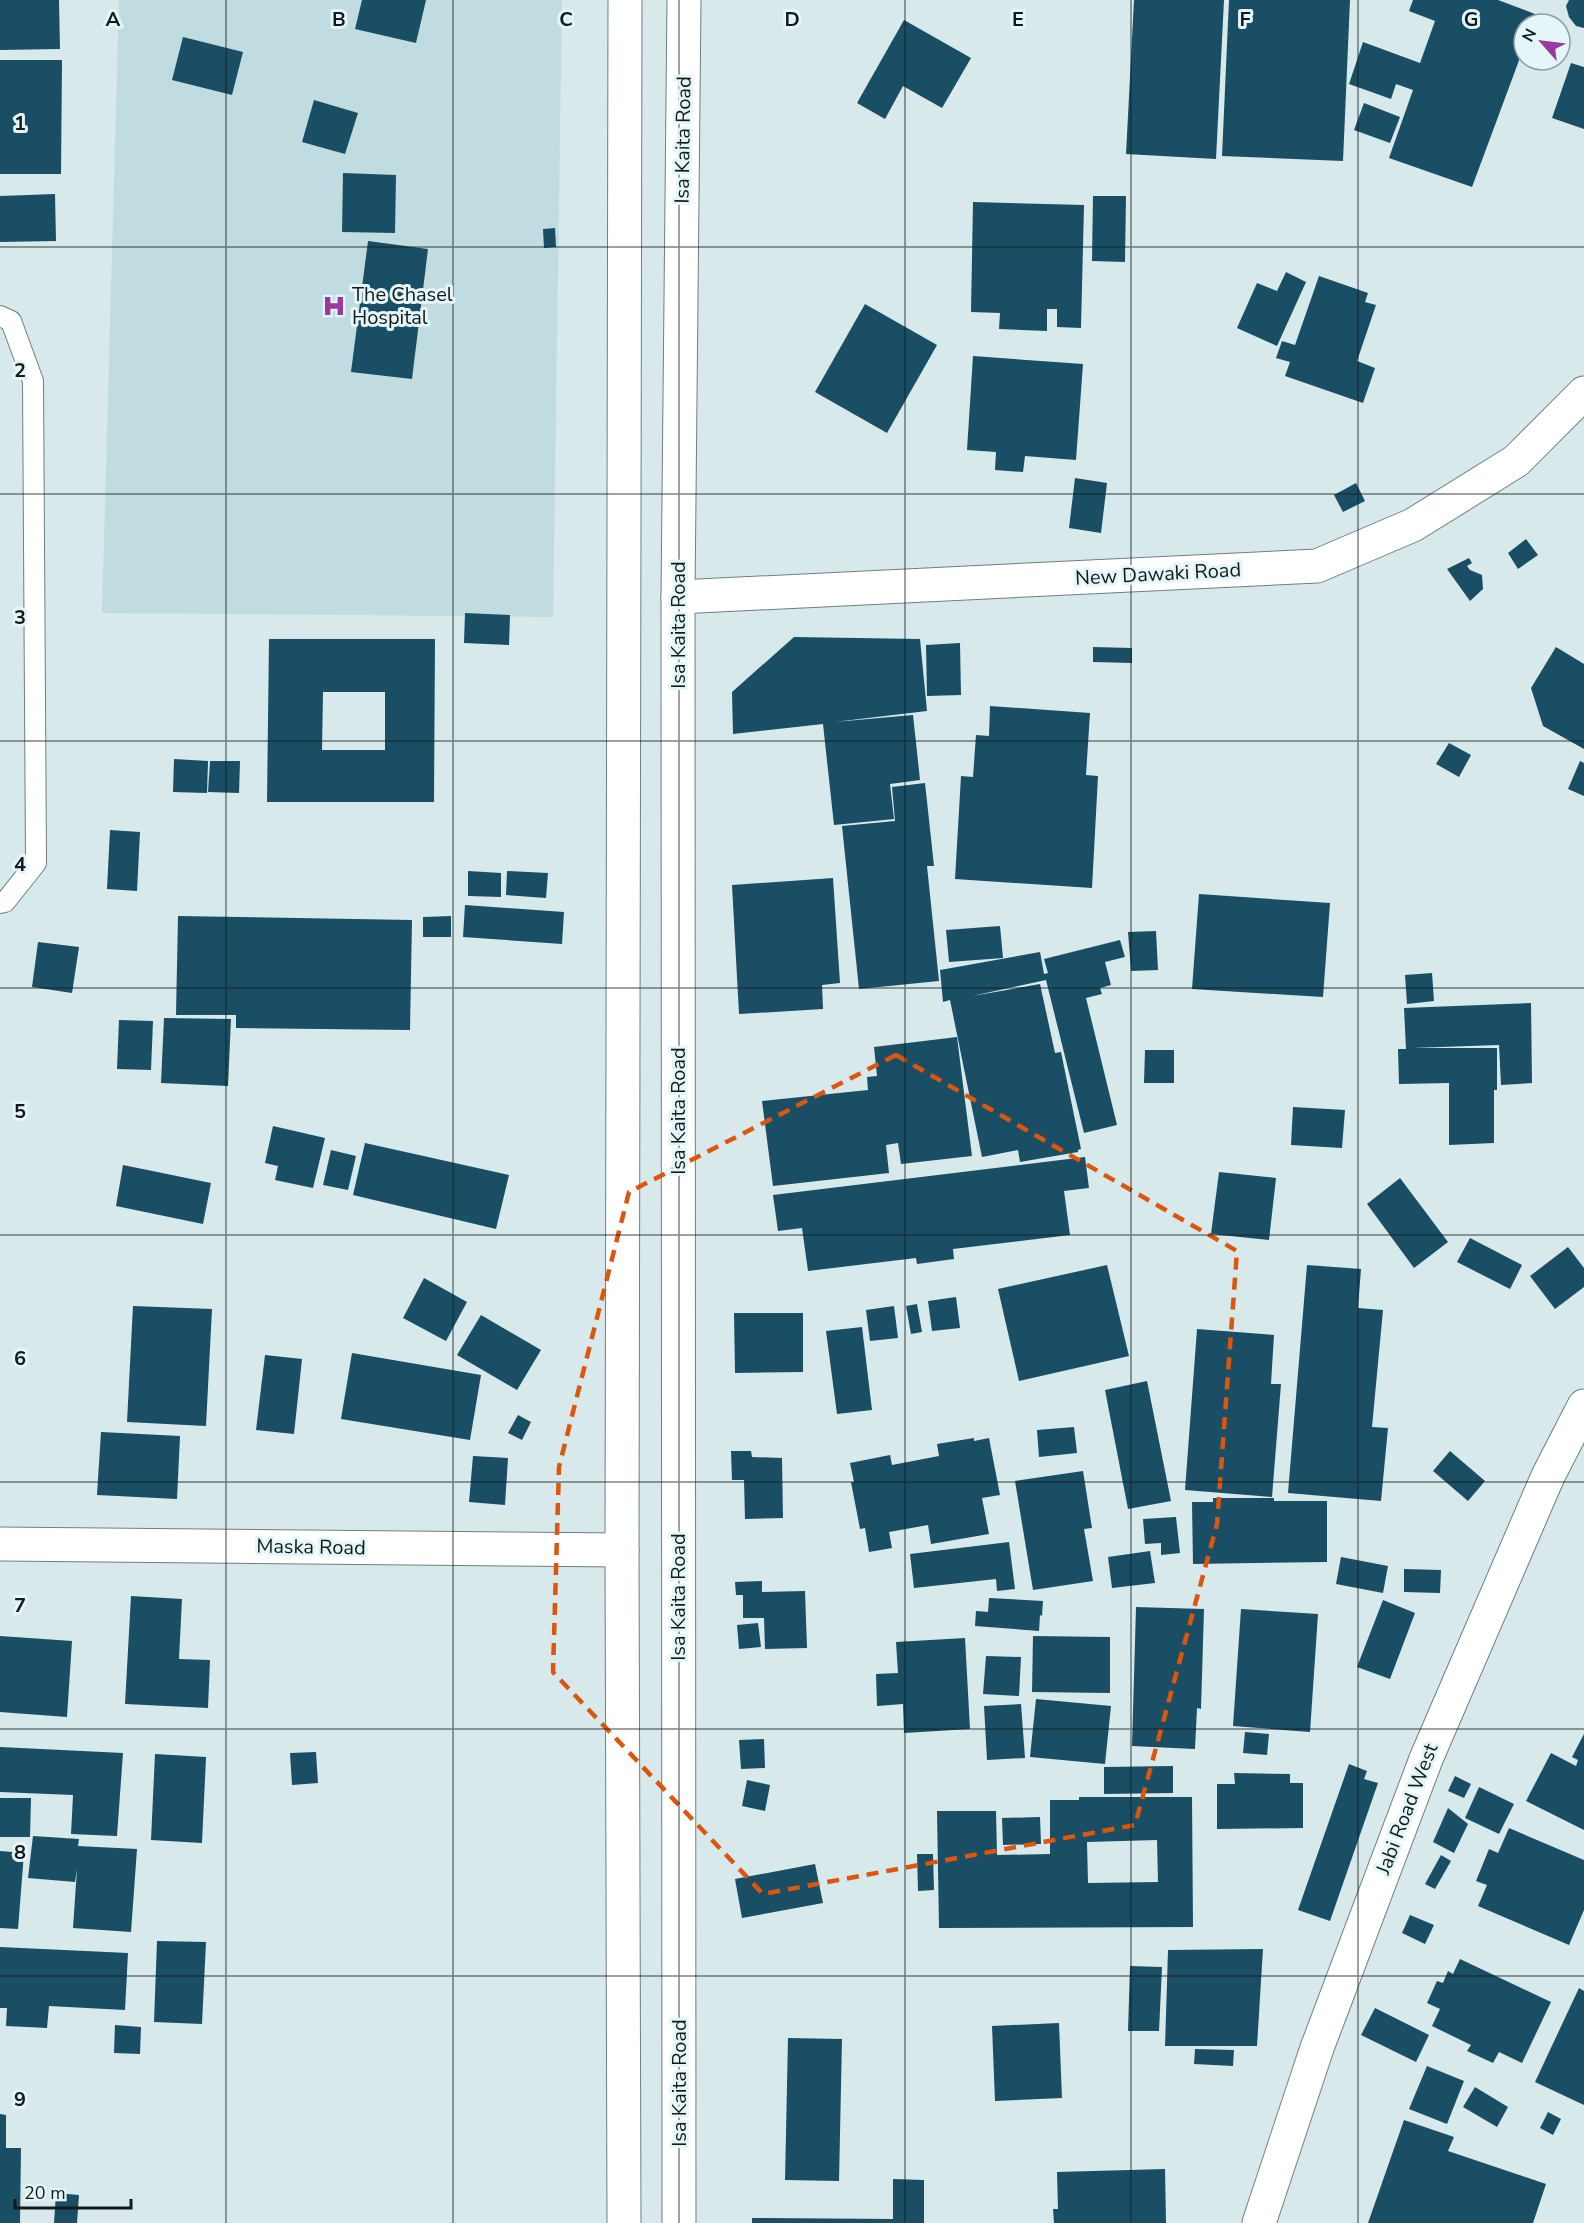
<svg xmlns="http://www.w3.org/2000/svg" width="1584" height="2223" font-family="'Nunito Sans',sans-serif">
<style>
.built{fill:#c1dce0}
.building{fill:#1a4e65;fill-rule:evenodd}
.lines{fill:none;stroke-linecap:round;stroke-linejoin:round}
.service-casing{stroke:#6f7f81;stroke-width:22}
.minor-casing{stroke:#6f7f81;stroke-width:35}
.tertiary-casing{stroke:#6f7f81;stroke-width:35}
.secondary-casing{stroke:#6f7f81;stroke-width:35}
.service{stroke:#fff;stroke-width:20}
.minor{stroke:#fff;stroke-width:33}
.tertiary{stroke:#fff;stroke-width:33}
.secondary{stroke:#fff;stroke-width:33}
.marked{fill:none;stroke:#dd560d;stroke-width:4.5;stroke-dasharray:12 8;stroke-linejoin:round}
.grid{fill:none;stroke:#141a1b;stroke-width:1.5;stroke-opacity:0.55}
.labels{text-anchor:middle;dominant-baseline:central;stroke-width:6;stroke-linejoin:round;paint-order:stroke}
.street-label{font-size:20px;fill:#141a1b;stroke:#e4f6f8}
.poi-label{font-size:20px;fill:#141a1b;stroke:#e4f6f8;text-anchor:start}
.grid-label{font-size:20px;text-anchor:middle;font-weight:bold;fill:#141a1b;stroke:#e4f6f8;stroke-width:6;stroke-linejoin:round;paint-order:stroke}
</style>
<rect width="100%" height="100%" fill="#d7e9eb"/>
<path class="built" d="M119,0H562L553,617L102,613Z"/>
<g class="building">
<path d="M0,0H59L60,49L0,50Z"/>
<path d="M362,0H426L416,43L355,29Z"/>
<path d="M1134,0H1224L1216,159L1126,154Z"/>
<path d="M1229,0H1350L1343,161L1222,156Z"/>
<path d="M1413,0H1498L1535,14L1532,24H1524V47L1472,187L1389,158L1413,90L1396,84L1391,99L1349,84L1363,42L1420,63L1435,21L1409,11Z"/>
<path d="M1569,0H1584V28L1576,26L1569,17L1566,6Z"/>
<path d="M904,20L971,58L942,108L903,86L885,119L857,103Z"/>
<path d="M183,37L243,52L232,95L172,80Z"/>
<path d="M0,60H62L61,174H0Z"/>
<path d="M1571,63L1584,67V129L1552,118Z"/>
<path d="M314,100L358,113L345,154L302,142Z"/>
<path d="M1364,103L1400,117L1390,143L1354,130Z"/>
<path d="M343,173L396,175L395,233L342,232Z"/>
<path d="M55,194L56,241L0,242V196Z"/>
<path d="M1093,196H1126L1125,262L1092,261Z"/>
<path d="M973,202L1084,205L1081,328L1057,327V309H1047V331L999,329L1000,313L971,312Z"/>
<path d="M555,228L556,247L544,248L543,229Z"/>
<path d="M368,241L428,249L412,379L351,372Z"/>
<path d="M1286,272L1306,282L1277,346L1237,328L1257,283L1277,291Z"/>
<path d="M1319,276L1368,293L1365,302L1376,305L1357,361L1375,368L1363,403L1285,376L1290,362L1276,358L1282,341L1295,345Z"/>
<path d="M865,304L937,345L887,433L815,392Z"/>
<path d="M973,356L1083,364L1076,460L1025,456L1023,472L995,470L996,452L967,450Z"/>
<path d="M1075,478L1107,483L1101,533L1069,528Z"/>
<path d="M1356,483L1365,501L1343,512L1334,495Z"/>
<path d="M1526,539L1538,555L1518,569L1508,553Z"/>
<path d="M1469,558L1472,563L1467,566L1470,570L1482,575L1483,589L1470,601L1447,569Z"/>
<path d="M465,613L510,615L509,645L464,643Z"/>
<path d="M794,637L920,639L927,711L834,722L913,715L920,780L890,784L894,819L834,825L823,724L733,734L732,692Z"/>
<path d="M269,639H435L434,802H267ZM323,692H385V750H322Z"/>
<path d="M960,643L961,695L927,696L926,645Z"/>
<path d="M1093,647L1132,648V663L1093,662Z"/>
<path d="M1556,647L1584,664V749L1543,726L1531,688Z"/>
<path d="M990,706L1090,713L1086,775L1098,776L1092,888L955,879L961,776L973,777L976,735L989,736Z"/>
<path d="M1449,743L1471,755L1459,777L1436,764Z"/>
<path d="M174,759L208,761L207,793L173,792Z"/>
<path d="M210,761H240L239,793L208,792Z"/>
<path d="M1580,761L1584,763V796L1568,789Z"/>
<path d="M925,783L934,866H927L939,981L859,989L842,826L895,821L892,787Z"/>
<path d="M110,830L140,832L137,891L107,889Z"/>
<path d="M468,871L501,873V897L468,896Z"/>
<path d="M507,871L548,873L546,898L506,895Z"/>
<path d="M833,878L840,983L822,985L823,1009L739,1014L732,885Z"/>
<path d="M1199,894L1330,903L1323,997L1192,989Z"/>
<path d="M465,905L564,912L562,944L463,937Z"/>
<path d="M178,916L412,920L410,1030L236,1028V1015H176Z"/>
<path d="M451,916V937H423V917Z"/>
<path d="M1000,926L1003,958L949,962L946,930Z"/>
<path d="M1156,931L1158,970L1131,971L1128,932Z"/>
<path d="M1120,940L1125,957L1105,962L1111,985L1100,988L1102,994L1086,998L1117,1125L1084,1133L1046,980L972,996L1040,984L1055,1053L1061,1052L1081,1149L1078,1150V1152L1020,1162L1018,1150L982,1157L950,1000L943,1002L940,970L1040,952L1044,974L1048,973L1044,959Z"/>
<path d="M38,942L79,947L72,993L32,987Z"/>
<path d="M1432,973L1434,1001L1407,1004L1405,975Z"/>
<path d="M1531,1003L1532,1083L1501,1085L1499,1045L1412,1048H1497V1090H1494V1143L1449,1145V1083L1399,1084L1398,1049H1406L1404,1008Z"/>
<path d="M164,1018L231,1019L228,1086L161,1083Z"/>
<path d="M119,1020L153,1021L151,1070L117,1069Z"/>
<path d="M957,1037L972,1156L901,1164L898,1143L886,1145L889,1173L773,1186L762,1101L868,1090L867,1077L877,1076L874,1047Z"/>
<path d="M1145,1050H1174V1083H1144Z"/>
<path d="M1293,1107L1345,1110L1342,1148L1291,1145Z"/>
<path d="M273,1126L325,1138L313,1188L275,1180L278,1166L265,1163Z"/>
<path d="M365,1143L509,1175L496,1229L353,1195Z"/>
<path d="M331,1150L356,1156L348,1190L323,1185Z"/>
<path d="M1085,1157L1089,1188L1064,1191L1070,1235L953,1249L954,1259L917,1264L916,1258L808,1271L802,1228L778,1231L773,1195Z"/>
<path d="M123,1165L211,1183L203,1224L116,1206Z"/>
<path d="M1219,1172L1276,1178L1269,1240L1211,1234Z"/>
<path d="M1400,1178L1448,1242L1414,1268L1367,1204Z"/>
<path d="M1470,1238L1522,1265L1510,1289L1457,1262Z"/>
<path d="M1568,1247L1584,1268V1287L1555,1309L1530,1276Z"/>
<path d="M1107,1265L1129,1356L1019,1381L998,1289Z"/>
<path d="M1307,1265L1361,1269L1358,1308L1383,1310L1372,1427L1388,1428L1381,1501L1288,1493Z"/>
<path d="M424,1278L467,1302L446,1341L403,1318Z"/>
<path d="M956,1297L960,1328L932,1331L928,1301Z"/>
<path d="M917,1304L922,1332L911,1334L906,1306Z"/>
<path d="M133,1306L212,1309L206,1426L127,1422Z"/>
<path d="M894,1306L898,1338L870,1341L866,1310Z"/>
<path d="M734,1313H803V1372L735,1373Z"/>
<path d="M481,1315L541,1350L517,1390L457,1355Z"/>
<path d="M862,1327L872,1410L837,1414L826,1331Z"/>
<path d="M1197,1329L1274,1335L1271,1384H1281L1272,1497L1185,1490Z"/>
<path d="M352,1353L481,1375L470,1440L341,1419Z"/>
<path d="M265,1355L302,1359L294,1434L256,1430Z"/>
<path d="M1147,1381L1171,1501L1128,1509L1105,1390Z"/>
<path d="M518,1415L531,1422L522,1440L508,1433Z"/>
<path d="M1074,1427L1077,1453L1039,1457L1037,1430Z"/>
<path d="M101,1432L180,1436L177,1499L97,1495Z"/>
<path d="M974,1438V1441L989,1438L1000,1495L982,1498L989,1534L931,1544L928,1525L889,1532L892,1548L869,1552L865,1528L860,1529L851,1482H854L850,1463L890,1455L892,1465L939,1456L937,1444Z"/>
<path d="M731,1451H751L752,1457L782,1458L783,1518L745,1519L744,1480H732Z"/>
<path d="M1450,1451L1485,1481L1468,1501L1433,1471Z"/>
<path d="M473,1456L508,1458L505,1505L469,1502Z"/>
<path d="M1083,1471L1092,1528L1084,1529L1093,1581L1033,1590L1015,1481Z"/>
<path d="M1213,1498H1274V1501H1327V1562L1193,1564L1192,1502H1213Z"/>
<path d="M1176,1517L1180,1553L1161,1555V1543L1145,1544L1143,1519Z"/>
<path d="M1009,1542L1015,1589L997,1591L996,1579L914,1588L910,1554Z"/>
<path d="M1150,1551L1155,1583L1112,1588L1108,1557Z"/>
<path d="M1341,1557L1388,1566L1383,1593L1336,1584Z"/>
<path d="M1404,1569L1441,1570L1440,1593L1404,1592Z"/>
<path d="M762,1581V1592L805,1591L807,1648L765,1649L764,1618H743V1595H736L735,1582Z"/>
<path d="M131,1596L182,1599L179,1659L210,1660L208,1708L125,1704Z"/>
<path d="M989,1598L1043,1601L1042,1616L1040,1615L1039,1631L975,1626L976,1611L988,1612Z"/>
<path d="M1383,1600L1415,1613L1390,1679L1357,1667Z"/>
<path d="M1136,1607L1204,1609L1201,1709L1197,1708L1195,1749L1132,1746Z"/>
<path d="M1241,1609L1318,1614L1310,1732L1233,1726Z"/>
<path d="M758,1623L761,1647L739,1649L737,1625Z"/>
<path d="M0,1636L72,1641L67,1717L0,1712Z"/>
<path d="M1033,1636L1110,1637V1693L1032,1692Z"/>
<path d="M965,1638L970,1729L904,1733L903,1704L877,1706L876,1674L898,1673L896,1642Z"/>
<path d="M986,1656L1021,1657L1019,1696L983,1694Z"/>
<path d="M1036,1699L1111,1706L1105,1764L1030,1757Z"/>
<path d="M1021,1704L1025,1758L987,1760L984,1706Z"/>
<path d="M1245,1732L1269,1734L1267,1755L1243,1753Z"/>
<path d="M1584,1734V1830L1526,1801L1551,1753L1576,1766L1578,1760L1572,1757Z"/>
<path d="M764,1739L765,1768L741,1769L739,1740Z"/>
<path d="M0,1747L123,1753L117,1836L71,1834L73,1795L0,1792Z"/>
<path d="M316,1752L318,1783L292,1785L290,1753Z"/>
<path d="M155,1754L206,1757L202,1843L151,1840Z"/>
<path d="M1349,1764L1367,1771L1364,1779L1378,1783L1330,1921L1298,1910Z"/>
<path d="M1173,1766V1793L1104,1794V1767Z"/>
<path d="M1234,1773L1290,1774V1783H1303V1828L1217,1829V1784H1235Z"/>
<path d="M1455,1776L1471,1784L1464,1798L1448,1791Z"/>
<path d="M747,1780L770,1785L765,1811L742,1806Z"/>
<path d="M1479,1787L1514,1804L1499,1834L1465,1818Z"/>
<path d="M1079,1797H1192L1193,1927L939,1928L937,1811H996L997,1855L1050,1854V1800H1079ZM1157,1840L1158,1882L1088,1883L1087,1842Z"/>
<path d="M0,1798H31L30,1837H0Z"/>
<path d="M1448,1808L1468,1824L1454,1853L1433,1842Z"/>
<path d="M1040,1817L1041,1844L1003,1845L1002,1818Z"/>
<path d="M1509,1828L1584,1860V1910L1569,1945L1478,1906L1487,1885L1476,1881L1489,1849L1498,1853Z"/>
<path d="M33,1836L79,1839L78,1846L137,1849L131,1932L73,1928L77,1869L75,1882L28,1878Z"/>
<path d="M0,1851L24,1853L18,1929L0,1928Z"/>
<path d="M917,1854H933L934,1890L918,1891Z"/>
<path d="M1441,1855L1451,1861L1435,1889L1425,1884Z"/>
<path d="M815,1864L823,1903L742,1918L735,1879Z"/>
<path d="M1410,1915L1434,1925L1425,1944L1402,1933Z"/>
<path d="M157,1941L206,1942L202,2024L154,2022Z"/>
<path d="M0,1947L128,1953L125,2010L49,2006L47,2028L6,2026L7,2008H0Z"/>
<path d="M1263,1949L1257,2046H1165L1168,1950Z"/>
<path d="M1460,1959L1551,2002L1522,2063L1499,2052L1493,2063L1467,2051L1471,2045L1432,2026L1440,2009L1427,2003L1437,1981L1443,1983L1448,1971L1453,1974Z"/>
<path d="M1130,1966L1162,1967L1159,2031H1128Z"/>
<path d="M1579,1988L1584,1991V2105L1535,2082Z"/>
<path d="M1375,2008L1429,2035L1416,2062L1361,2035Z"/>
<path d="M1059,2023L1062,2098L995,2101L992,2026Z"/>
<path d="M115,2025L141,2027L140,2054L114,2053Z"/>
<path d="M788,2038L842,2039L839,2181L785,2180Z"/>
<path d="M1195,2049L1234,2050L1233,2066L1194,2064Z"/>
<path d="M1427,2066L1464,2081L1447,2124L1409,2109Z"/>
<path d="M1475,2087L1508,2107L1497,2127L1463,2107Z"/>
<path d="M1548,2112L1561,2119L1553,2135L1540,2128Z"/>
<path d="M0,2114L6,2115V2148H21L20,2223H0Z"/>
<path d="M1404,2120L1454,2137L1448,2151L1546,2184L1533,2223H1368Z"/>
<path d="M1165,2169L1166,2223H1054L1053,2209H1058L1057,2172Z"/>
<path d="M893,2179L924,2180V2223H752V2218L893,2219Z"/>
<path d="M56,2193L79,2195L77,2223H54Z"/>
</g>
<g class="lines">
<g class="service-casing">
<path id="service" d="M0,316L11,321L33,381L36,863L5,902L0,903"/>
</g>
<g class="minor-casing">
<path id="minor" d="M1259,2223L1317,2048L1426,1759L1548,1476L1584,1406"/>
</g>
<g class="tertiary-casing">
<g id="tertiary">
<path d="M678,597L1317,566L1413,525L1516,461L1584,393"/>
<path d="M0,1544L622,1550"/>
</g>
</g>
<g class="secondary-casing">
<g id="secondary">
<path d="M624,2223L622,1550L625,0"/>
<path d="M679,2223L678,597L684,0"/>
</g>
</g>
<use href="#service" class="service"/>
<use href="#minor" class="minor"/>
<use href="#tertiary" class="tertiary"/>
<use href="#secondary" class="secondary"/>
</g>
<path class="marked" d="M896,1055L1237,1251L1217,1524L1135,1825L763,1894L553,1672L559,1467L629,1192Z"/>
<path class="grid" d="M226,0V2223M453,0V2223M679,0V2223M905,0V2223M1131,0V2223M1358,0V2223M0,247H1584M0,494H1584M0,741H1584M0,988H1584M0,1235H1584M0,1482H1584M0,1729H1584M0,1976H1584"/>
<defs>
<g id="hospital-bare" transform="scale(1.8)"><path d="M-5-5h3v3.5h4V-5h3V5h-3V1.5h-4V5h-3Z" fill="#9939a1" stroke="#e4f6f8" stroke-width="2.5" paint-order="stroke"/></g>
</defs>
<g fill-rule="evenodd">
<use href="#hospital-bare" x="334" y="306"/>
</g>
<g class="labels">
<g class="street-label">
<text transform="translate(683 140) rotate(-89)">Isa Kaita Road</text>
<text transform="translate(1158 574) rotate(-3)">New Dawaki Road</text>
<text transform="translate(678 625) rotate(-90)">Isa Kaita Road</text>
<text transform="translate(678 1111) rotate(-90)">Isa Kaita Road</text>
<text transform="translate(311 1547) rotate(1)">Maska Road</text>
<text transform="translate(678 1597) rotate(-90)">Isa Kaita Road</text>
<text transform="translate(1407 1809) rotate(-69)">Jabi Road West</text>
<text transform="translate(679 2083) rotate(-90)">Isa Kaita Road</text>
</g>
<g class="poi-label">
<text x="352" y="294">The Chasel<tspan x="352" dy="23">Hospital</tspan></text>
</g>
</g>
<g class="grid-label">
<text x="113" y="26">A</text>
<text x="339" y="26">B</text>
<text x="566" y="26">C</text>
<text x="792" y="26">D</text>
<text x="1018" y="26">E</text>
<text x="1245" y="26">F</text>
<text x="1471" y="26">G</text>
<text x="20" y="130">1</text>
<text x="20" y="377">2</text>
<text x="20" y="624">3</text>
<text x="20" y="871">4</text>
<text x="20" y="1118">5</text>
<text x="20" y="1365">6</text>
<text x="20" y="1612">7</text>
<text x="20" y="1859">8</text>
<text x="20" y="2106">9</text>
</g>
<g transform="translate(1542 42) rotate(298)"><circle r="28" fill="#e4f6f8" stroke="#919ea0" stroke-width="1.5"/>
<path d="M0-4.5L10 22L0 15L-10 22Z" fill="#9939a1"/>
<text y="-9" font-size="16" font-weight="bold" text-anchor="middle" fill="#141a1b">N</text>
</g>
<path d="M15 2199v9h116v-9" fill="none" stroke="#141a1b" stroke-width="3"/>
<text x="24" y="2199" font-size="18" fill="#141a1b" stroke="#e4f6f8" stroke-width="4.5" paint-order="stroke">20 m</text>
</svg>
